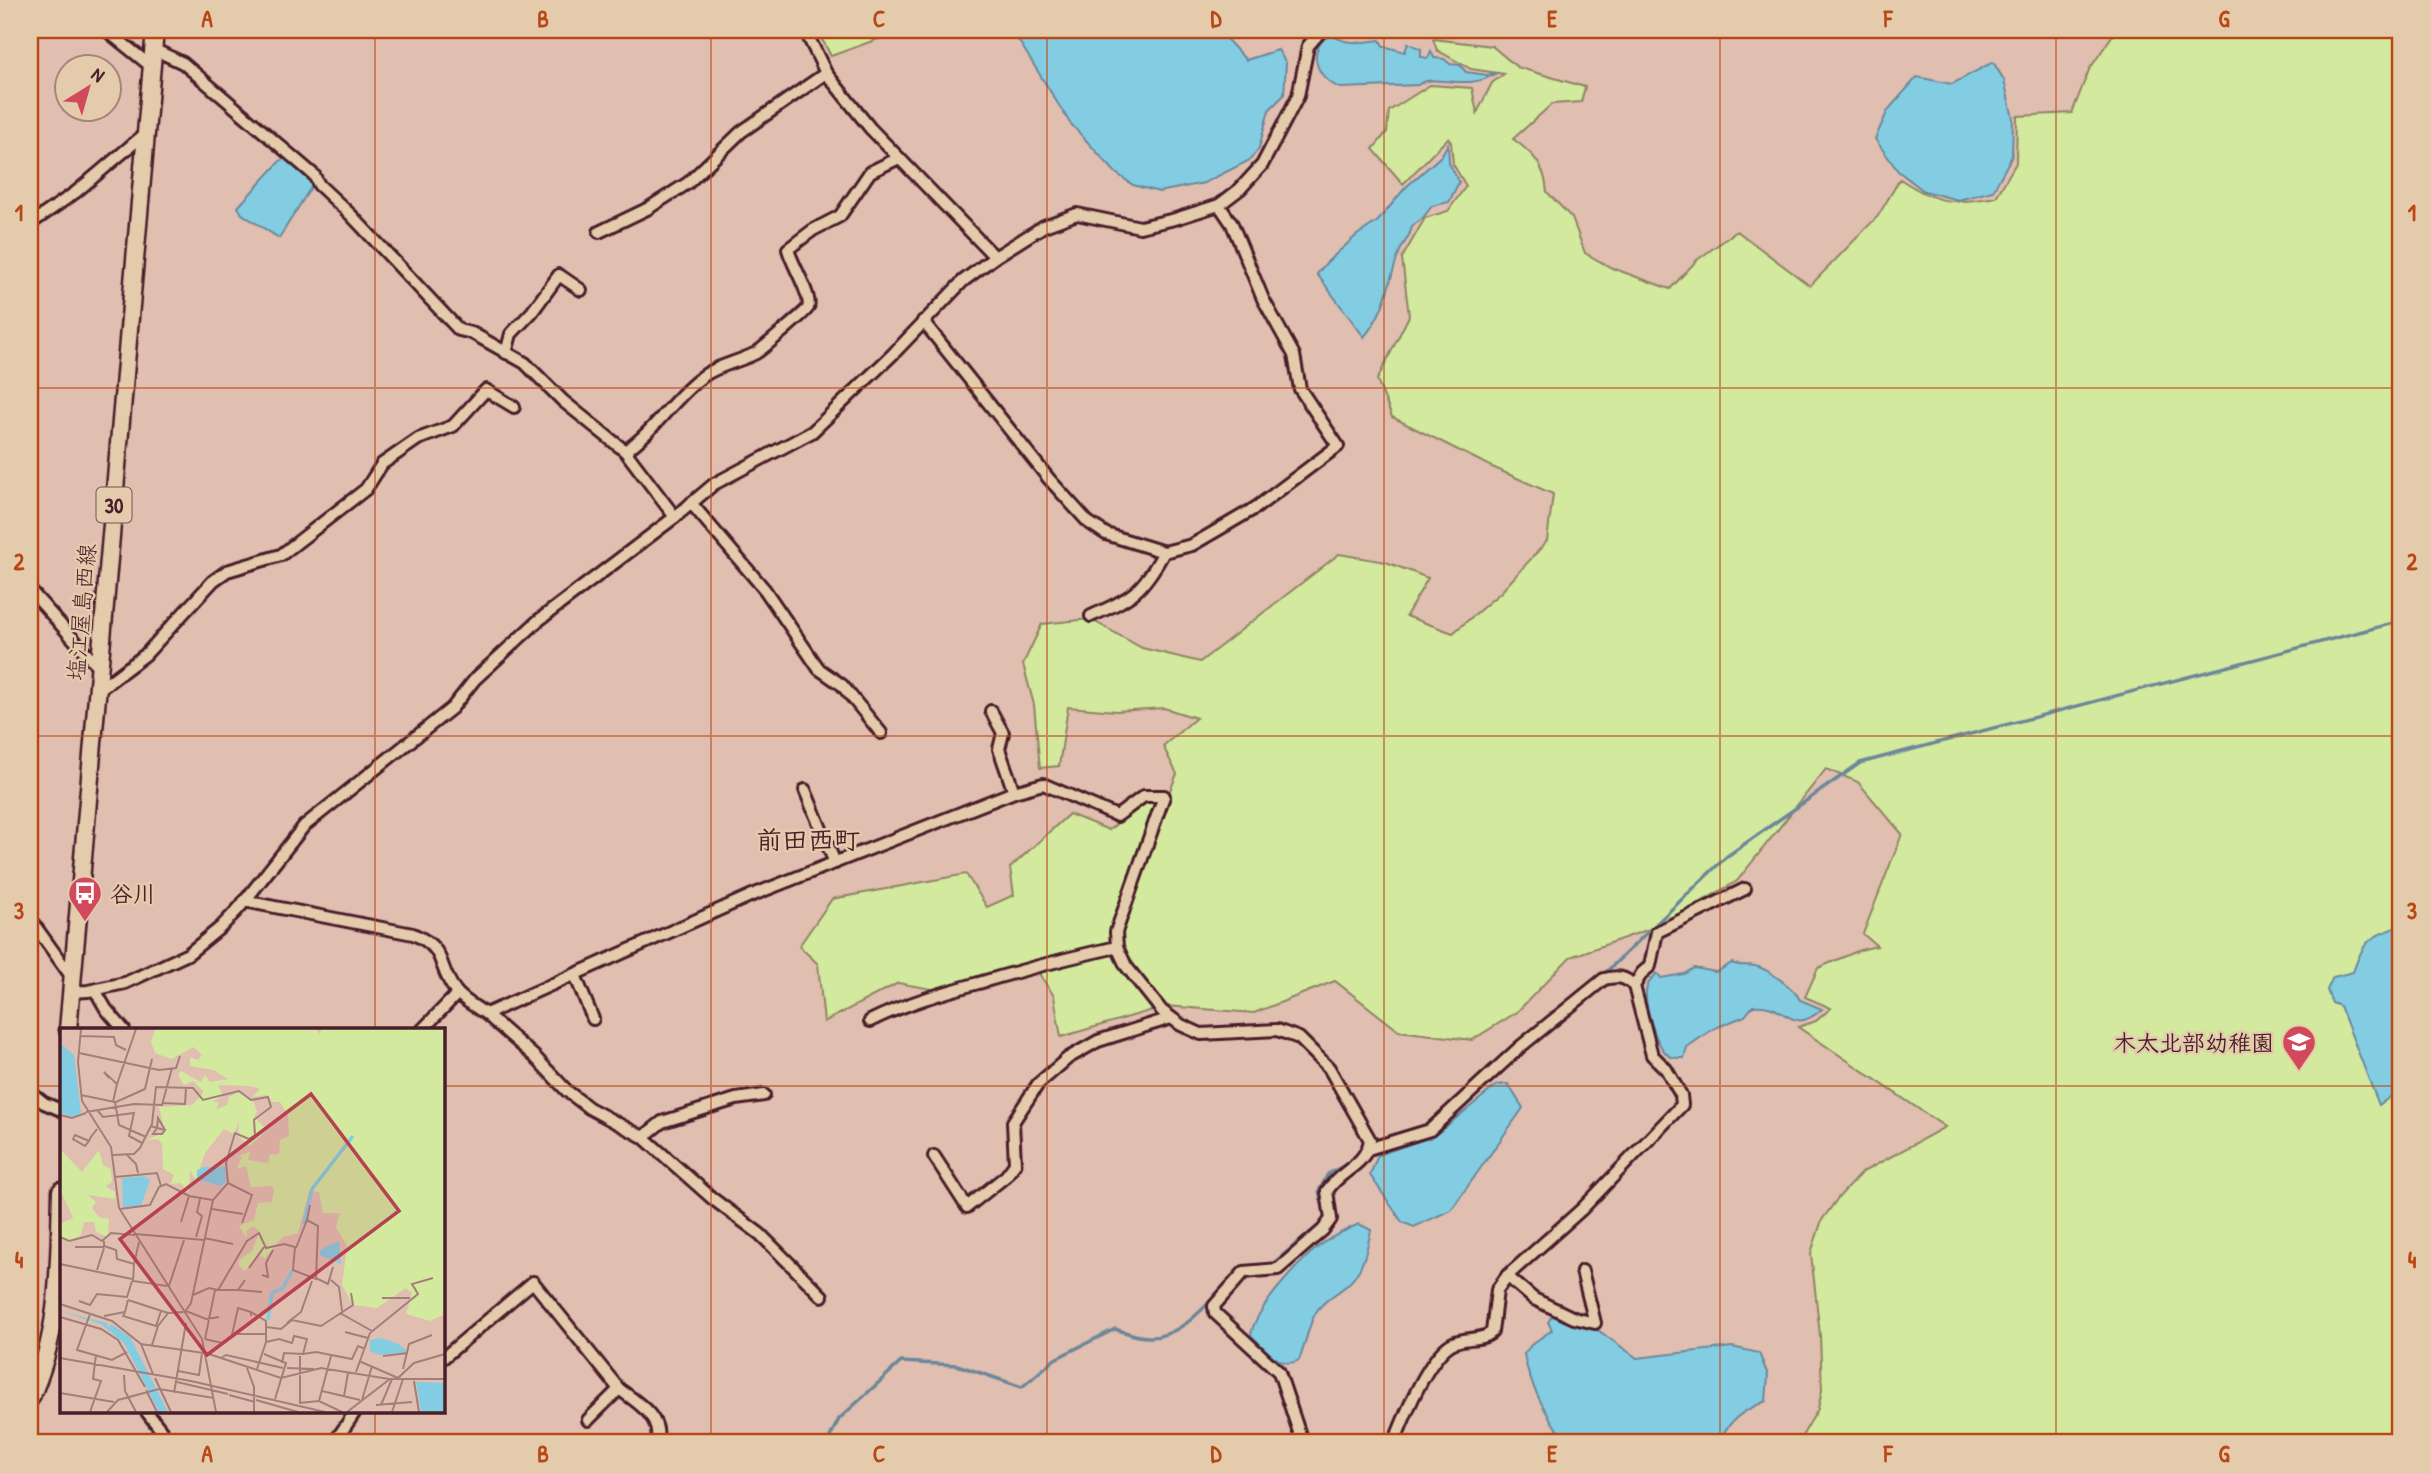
<svg xmlns="http://www.w3.org/2000/svg" width="2431" height="1473" font-family="'Patrick Hand','Klee One',sans-serif">
<style>
.green{fill:#d2e99e;stroke:#8e8464;stroke-width:2}
.water{fill:#83cde3;stroke:#6c8799;stroke-width:2}
.lines{fill:none;stroke-linecap:round;stroke-linejoin:round}
.stream{stroke:#6c8799;stroke-width:3.5}
.street-casing{stroke:#4a1f2b;stroke-width:16}
.primary-casing{stroke:#4a1f2b;stroke-width:21}
.street{stroke:#e4cbac;stroke-width:10}
.primary{stroke:#e4cbac;stroke-width:16}
.grid{fill:none;stroke:#b94815;stroke-width:2;stroke-opacity:0.55}
.labels{text-anchor:middle;dominant-baseline:central;stroke-width:5;stroke-linejoin:round;paint-order:stroke}
.shield{fill:#e4cbac;stroke:#785352;stroke-width:2}
.shield-label{font-size:21px;font-weight:bold;fill:#4a1f2b}
.street-label{font-size:23px;fill:#4a1f2b;stroke:#e4cbac}
.poi-label{font-size:23px;font-weight:bold;fill:#4a1f2b;stroke:#e4cbac;text-anchor:start}
.quarter-label{font-size:26px;font-weight:bold;fill:#4a1f2b;stroke:#e4cbac}
.inset-river{fill:none;stroke:#83cde3;stroke-width:3.5}
.inset-road{fill:none;stroke:#a47e7b;stroke-width:2}
.view{fill:#b64151;fill-opacity:0.15;stroke:#b64151;stroke-width:3.5}
.inset-edge{fill:none;stroke:#4a1f2b;stroke-width:3.5}
.neatline{fill:none;stroke:#b94815;stroke-width:2.5}
.grid-label{font-size:23px;text-anchor:middle;font-weight:bold;fill:#b94815}
</style>
<rect width="100%" height="100%" fill="#e0beb0"/>
<filter id="ink" filterUnits="userSpaceOnUse"><feTurbulence type="fractalNoise" baseFrequency=".0143" numOctaves="2"/><feDisplacementMap in="SourceGraphic" scale="14" xChannelSelector="R" yChannelSelector="G"/><feConvolveMatrix kernelMatrix="1 2 1 2 8 2 1 2 1" color-interpolation-filters="sRGB"/></filter>
<g filter="url(#ink)">
<g class="green">
<path d="M817,30H888L889,35L831,56Z"/>
<path d="M2116,30H2401V1443H1798L1818,1409L1822,1390L1820,1335L1811,1253L1822,1220L1838,1198L1861,1173L1945,1127L1798,1027L1816,1021L1831,1008L1805,997L1818,968L1860,950L1877,946L1863,934L1902,834L1858,782L1826,769L1737,881L1661,925L1570,957L1517,1012L1472,1040L1399,1031L1335,981L1254,1013L1166,1006L1061,1037L1054,996L1032,963L937,990L898,983L824,1022L818,964L799,946L832,899L966,874L987,907L1014,895L1010,868L1069,814L1109,830L1142,803L1169,793L1177,774L1163,746L1196,718L1164,708L1116,711L1068,707L1059,766L1040,768L1034,705L1023,664L1042,624L1090,619L1142,648L1200,662L1339,554L1386,562L1428,578L1406,616L1453,633L1501,592L1547,541L1553,494L1490,466L1392,417L1377,380L1409,316L1402,258L1425,218L1448,211L1466,186L1453,164L1451,142L1448,138L1403,184L1373,149L1387,132L1389,111L1430,85L1472,88L1477,113L1492,83L1504,74L1471,69L1437,50L1433,39L1492,46L1517,67L1585,87L1581,102L1552,104L1513,139C1534,154 1545,166 1547,192L1572,218L1585,253L1612,268L1670,289L1697,260L1737,231L1810,286L1878,216L1900,179C1939,205 1951,204 1996,197L2016,163L2017,116L2072,113L2089,70Z"/>
</g>
<g class="water">
<path d="M1012,30H1218L1246,60L1278,50L1286,63L1284,95L1269,110L1259,148L1250,160L1204,183L1159,192L1133,185L1116,173L1070,123Z"/>
<path d="M1331,34C1346,46 1363,42 1380,40L1383,46L1405,52L1408,43L1421,49V57L1428,58L1431,51L1434,58L1444,59L1450,64L1460,65L1466,72L1487,75L1497,73C1467,93 1434,72 1418,85L1340,88C1316,78 1305,50 1331,34Z"/>
<path d="M1993,62L2004,80L2013,118L2012,156L1993,191L1958,200L1924,191L1898,171L1875,139L1888,110L1917,77L1952,84Z"/>
<path d="M1448,144L1449,163L1459,182L1449,202L1432,206L1422,219L1412,226C1410,238 1404,241 1400,251C1387,283 1388,309 1364,337L1317,274L1326,263L1357,235L1378,221L1405,188L1441,156Z"/>
<path d="M286,158L311,179L313,184L279,238L242,214L238,207L281,160Z"/>
<path d="M2399,926L2401,927V1084L2394,1094L2379,1105L2340,1006L2332,1003L2327,990L2333,977L2353,972C2365,939 2367,939 2399,926Z"/>
<path d="M1732,963C1740,967 1747,964 1755,966C1767,968 1795,989 1800,1000L1822,1009C1790,1038 1788,1002 1753,1006L1745,1016L1713,1029L1687,1047L1684,1058C1678,1058 1673,1059 1668,1055C1656,1046 1645,1007 1646,992C1646,984 1652,979 1657,973L1661,978L1684,974L1694,968L1716,972Z"/>
<path d="M1508,1084L1523,1108L1451,1210L1414,1227L1402,1222L1370,1175L1378,1155L1434,1136L1497,1085Z"/>
<path d="M1359,1224L1371,1230C1367,1249 1363,1272 1347,1285C1337,1294 1322,1301 1315,1314C1308,1326 1305,1347 1299,1360C1281,1371 1263,1347 1251,1335C1255,1308 1303,1257 1325,1242C1335,1235 1348,1229 1359,1224Z"/>
<path d="M1553,1314L1599,1331L1637,1358L1732,1347L1759,1353L1768,1375L1766,1401C1742,1411 1730,1419 1718,1443H1566C1548,1417 1529,1386 1524,1354L1532,1344L1552,1330L1548,1322Z"/>
</g>
<g class="lines">
<g class="stream">
<path d="M1603,975L1726,857L1860,763L2401,621"/>
<path d="M1442,1126L1532,1044"/>
<path d="M1368,1156L1404,1143"/>
<path d="M1271,1265L1326,1219L1319,1191L1328,1174L1351,1162"/>
<path d="M827,1443L839,1419L901,1362L957,1365L1022,1387L1055,1359L1115,1329C1125,1332 1137,1337 1148,1337C1178,1338 1202,1310 1221,1290"/>
</g>
<g class="street-casing">
<g id="street">
<path d="M106,30L152,67"/>
<path d="M805,30L826,73L870,128L995,257"/>
<path d="M153,49L183,63L314,175L319,185L351,215L459,330L472,333L525,363L563,401L625,451L675,517"/>
<path d="M30,224L76,192L146,133"/>
<path d="M599,232L647,209L688,183L741,132L826,73"/>
<path d="M923,321L1049,479L1088,522L1106,534L1164,552"/>
<path d="M506,353L511,334L532,312L559,275L581,290"/>
<path d="M625,451C656,430 673,398 702,377C717,365 739,362 756,353C760,351 807,311 808,308C813,297 791,263 788,249L813,230L840,216L870,172L899,158"/>
<path d="M691,503L765,590L819,669L842,685L881,733"/>
<path d="M30,590L99,668"/>
<path d="M1091,616C1132,598 1142,592 1164,552L1192,545L1257,507L1338,446L1300,389L1294,355L1263,299L1232,224L1219,205"/>
<path d="M97,691L145,655L213,581L227,571L281,555L366,489L382,464L418,439L453,426L486,390L514,407"/>
<path d="M991,711L1003,733L999,749L1014,792"/>
<path d="M805,790L835,863"/>
<path d="M244,901L413,934C448,949 436,965 455,990C462,1000 476,1007 486,1014L750,896L1014,792L1043,784L1117,816L1144,796H1164L1116,932L1117,947L1126,966L1162,1011L1181,1025L1201,1034L1277,1030L1299,1038L1329,1068L1370,1140C1365,1167 1341,1169 1327,1191L1331,1219L1323,1230L1278,1269L1244,1272L1214,1306L1215,1313L1279,1372L1301,1438L1297,1443"/>
<path d="M30,919L71,976"/>
<path d="M575,975L593,1019"/>
<path d="M95,990L106,1009L124,1030"/>
<path d="M69,992L88,991L125,983L188,954L221,927L240,907L304,826L452,708L475,679L539,620L675,517L714,484L812,432L893,354L963,281L995,257L1044,226L1077,214L1140,227L1175,219L1219,205L1240,189L1262,165L1285,121L1298,96L1308,46L1322,30"/>
<path d="M486,1014L535,1057L567,1091L589,1108L643,1137L662,1122L736,1099L764,1095"/>
<path d="M870,1021C906,1003 943,993 982,982C1026,969 1071,957 1117,947"/>
<path d="M422,1030L457,994"/>
<path d="M30,1092L44,1103L61,1110"/>
<path d="M643,1137L713,1199L760,1234L822,1296"/>
<path d="M1368,1149L1430,1130L1520,1047L1604,979C1617,976 1625,976 1634,986"/>
<path d="M934,1156L967,1207L1006,1176L1015,1164L1013,1122L1038,1084L1068,1058L1098,1041L1171,1018"/>
<path d="M1507,1276L1534,1299L1574,1318L1595,1323L1582,1271"/>
<path d="M443,1358L533,1282L619,1389L588,1420"/>
<path d="M619,1389C637,1402 664,1418 656,1443"/>
<path d="M147,1412L171,1443"/>
<path d="M243,1443H244"/>
<path d="M334,1443L355,1412"/>
<path d="M1394,1443C1404,1417 1427,1359 1451,1344C1464,1336 1481,1342 1492,1332L1497,1290L1507,1276L1582,1209L1682,1105L1681,1095L1666,1069L1652,1055L1634,986L1642,973L1650,966L1657,932L1745,889"/>
</g>
</g>
<g class="primary-casing">
<g id="primary">
<path d="M68,1030L155,30"/>
<path d="M30,1399C61,1333 59,1263 61,1191"/>
</g>
</g>
<use href="#street" class="street"/>
<use href="#primary" class="primary"/>
</g>
</g>
<path class="grid" d="M375,30V1030M711,30V1443M1047,30V1443M1384,30V1443M1720,30V1443M2056,30V1443M30,388H2401M30,736H2401M30,1086H61M443,1086H2401M375,1412V1443"/>
<defs>
<g id="bus-pin" transform="scale(1.75)"><path d="M0 17L-7.5 6A9.5 9.5 0 1 1 7.5 6Z" fill="#d1495b" stroke="#e4cbac"/><path d="M-5-6H5V4H4V6H2V4H-2V6H-4V4H-5ZM-3.5-4V0h7V-4ZM-3.5 1.2v1.5H-2V1.2ZM2 1.2v1.5H3.5V1.2Z" fill="#fff"/></g>
<g id="school-pin" transform="scale(1.75)"><path d="M0 17L-7.5 6A9.5 9.5 0 1 1 7.5 6Z" fill="#d1495b" stroke="#e4cbac"/><path d="M0-5L7-2L0 1L-7-2ZM-4 1L0 2.5L4 1V4Q0 6-4 4Z" fill="#fff"/></g>
</defs>
<g fill-rule="evenodd">
<use href="#bus-pin" x="85" y="893"/>
<use href="#school-pin" x="2299" y="1042"/>
</g>
<g class="labels">
<rect class="shield" x="96.5" y="487.5" width="35" height="35" rx="5"/>
<g class="shield-label">
<text x="114" y="505">30</text>
</g>
<g class="street-label">
<text transform="translate(81 612) rotate(-85)">塩江屋島西線</text>
</g>
<g class="poi-label">
<text x="110" y="893">谷川</text>
<text x="2274" y="1042" text-anchor="end">木太北部幼稚園</text>
</g>
<g class="quarter-label">
<text x="808" y="839">前田西町</text>
</g>
</g>
<g transform="translate(60 1028)">
<rect width="385" height="385" fill="#e0beb0"/>
<path d="M95,1H256L260,6L261,1H385V286L370,293L346,286L352,265L346,260L317,280L293,277L282,257L287,218L276,199L280,185H263L259,164L249,163L238,205L223,209L205,230L198,226L185,243L179,238V232L192,223L199,204L194,198L186,203L187,210L179,198L194,192L198,175L212,174L214,162L211,158L191,159L186,138L177,141L182,128L175,129L190,124L188,132L208,135L210,126H219L220,112L229,108L228,87L220,74H212L206,67L192,69L200,61L190,58L158,57L163,68L153,73L159,75L156,81L167,77L169,69L178,64L193,73L197,83L193,92L210,81L197,92L207,102L190,118L178,108L179,93L174,106L164,101L145,125L136,152L130,143L129,166L121,155L110,156L114,147L103,141L102,116L98,111L86,112L105,104L99,79L132,77L141,68L143,63L133,53L124,57L118,47L121,43L141,54L145,47L150,54L168,51L153,42L130,38V29L138,32L142,27L134,19L111,31L95,25L91,14ZM0,121L22,144L39,122L43,137L51,141L52,154L46,158L55,164V171L28,167L36,174L32,180L39,189L49,191L48,209L36,204L34,194H24L21,207L8,214L0,210V196L13,190L0,161Z" fill="#d2e99e"/>
<path d="M0,15L14,27L21,85L13,89L0,85ZM144,139H165L166,154L160,158L137,151V142ZM84,148L90,152L81,178L63,180L62,150ZM279,213L281,236L260,227V222ZM0,283L47,295L48,300L51,296L70,309L108,384H99L64,315L41,296ZM321,310L339,316L348,324L319,327L310,323V312ZM356,354L385,355V384H361Z" fill="#83cde3"/>
<path class="inset-river" d="M244,196L252,161L293,108M208,292L212,265L223,260L232,243"/>
<path class="inset-road" d="M21,1L18,34L22,73L51,119L59,180L142,311L156,384M21,8L54,9L56,17L66,22M19,25L99,42L116,40L120,28M49,50L44,44L57,56L53,74M57,56L76,1M21,67L55,74L59,97L86,109M56,74L85,61L92,31M103,75L125,76L126,60M38,83L43,89L74,85L69,108L82,115M26,84L74,76L102,77L112,40M0,87L12,90L26,85M91,98L97,100L105,102L102,106H93L97,100L98,90L105,102M29,113L15,107L13,111L25,118L29,113L31,109L37,101M66,126L76,136L78,145M53,127L74,126L80,120L92,96L96,59L133,60L143,72L179,63L191,72L208,69L211,79L194,92L195,107L189,111L175,105L166,135L168,155L153,172L131,275L124,285M55,149L97,145L101,158M168,155L192,167L182,195M60,181L90,177L99,159L106,156L129,168L153,172M152,181L183,186M121,194L129,168M75,206L144,212M0,209L9,213L32,207L42,213L51,205L75,207M136,209L142,188L137,184L140,171M144,210L173,216M44,213V218L56,222L57,231L74,236L79,214M15,219H44M236,220L247,192M0,236L72,251M74,236L73,253L107,258M189,240L204,219M37,242L44,220M202,247L208,249L206,235L213,222M256,250L268,256L273,239M271,252L279,259L282,283M109,258L124,212M158,262H178L185,252M178,262L202,264M133,267L149,260L158,262L187,213L199,205L206,220L224,216L235,219L233,242L256,251L258,198L247,192L250,177M322,270H350M68,272L108,285L123,284M19,273L30,277L37,266L67,269L72,253M0,276L52,293L81,316L144,325M126,283L146,291L159,289M191,284L206,293V314L197,341M65,285L63,288L96,298L101,283M280,285L312,303M30,286L17,322L52,332L67,324M44,288L65,284L68,272M0,289L41,301L58,312L85,359M227,295L241,284L252,253M206,299L221,301L232,292L261,298L293,277L291,265M285,304L308,310M172,307L178,280L191,284V288M145,311L162,315L176,306H207M145,311L155,262M206,314L219,311L232,315L234,308L247,311L243,326L224,325L222,335M81,316L93,346M92,317L98,298L108,285M146,325L221,350L261,340L329,351H385M204,326L226,335L215,371M243,326L256,324L292,331L298,318L305,321M323,328L348,325M0,330L131,353L265,384M161,330L166,327L223,340M299,333L338,350L354,335L385,326M187,340L194,359V384M227,340L254,341M343,341L349,316L372,307M118,343L139,347L142,325M296,344L310,305L358,266L352,256L373,250M64,347L65,363L76,384M95,350L111,384M354,353L359,384M117,354L168,366M86,362L97,384M262,363L300,372M0,365L54,374M114,365L126,295M169,367L195,374M284,368L288,345M196,372L238,384M302,372L312,338M259,373L271,328M239,375L259,373L282,384M240,375V328M316,377L352,374M321,377L332,351M30,384L41,353L33,351L36,327M47,384L58,372L99,361L154,370M287,384L330,351M332,384L343,351"/>
<path class="view" d="M251,66L339,183L147,327L60,211Z"/>
<rect width="385" height="385" class="inset-edge"/>
</g>
<rect width="2431" height="1473" fill="none" stroke="#e4cbac" stroke-width="77"/>
<g transform="translate(88 88) rotate(37)"><circle r="33" fill="#e4cbac" stroke="#a68678" stroke-width="2"/>
<path d="M0-5L12 26L0 18L-12 26Z" fill="#d1495b"/>
<text y="-10" font-size="19" font-weight="bold" text-anchor="middle" fill="#4a1f2b">N</text>
</g>
<rect x="38" y="38" width="2354" height="1396" class="neatline"/>
<g class="grid-label">
<text x="207" y="27">A</text>
<text x="543" y="27">B</text>
<text x="879" y="27">C</text>
<text x="1216" y="27">D</text>
<text x="1552" y="27">E</text>
<text x="1888" y="27">F</text>
<text x="2224" y="27">G</text>
<text x="19" y="221">1</text>
<text x="2412" y="221">1</text>
<text x="19" y="570">2</text>
<text x="2412" y="570">2</text>
<text x="19" y="919">3</text>
<text x="2412" y="919">3</text>
<text x="19" y="1268">4</text>
<text x="2412" y="1268">4</text>
<text x="207" y="1462">A</text>
<text x="543" y="1462">B</text>
<text x="879" y="1462">C</text>
<text x="1216" y="1462">D</text>
<text x="1552" y="1462">E</text>
<text x="1888" y="1462">F</text>
<text x="2224" y="1462">G</text>
</g>
</svg>
